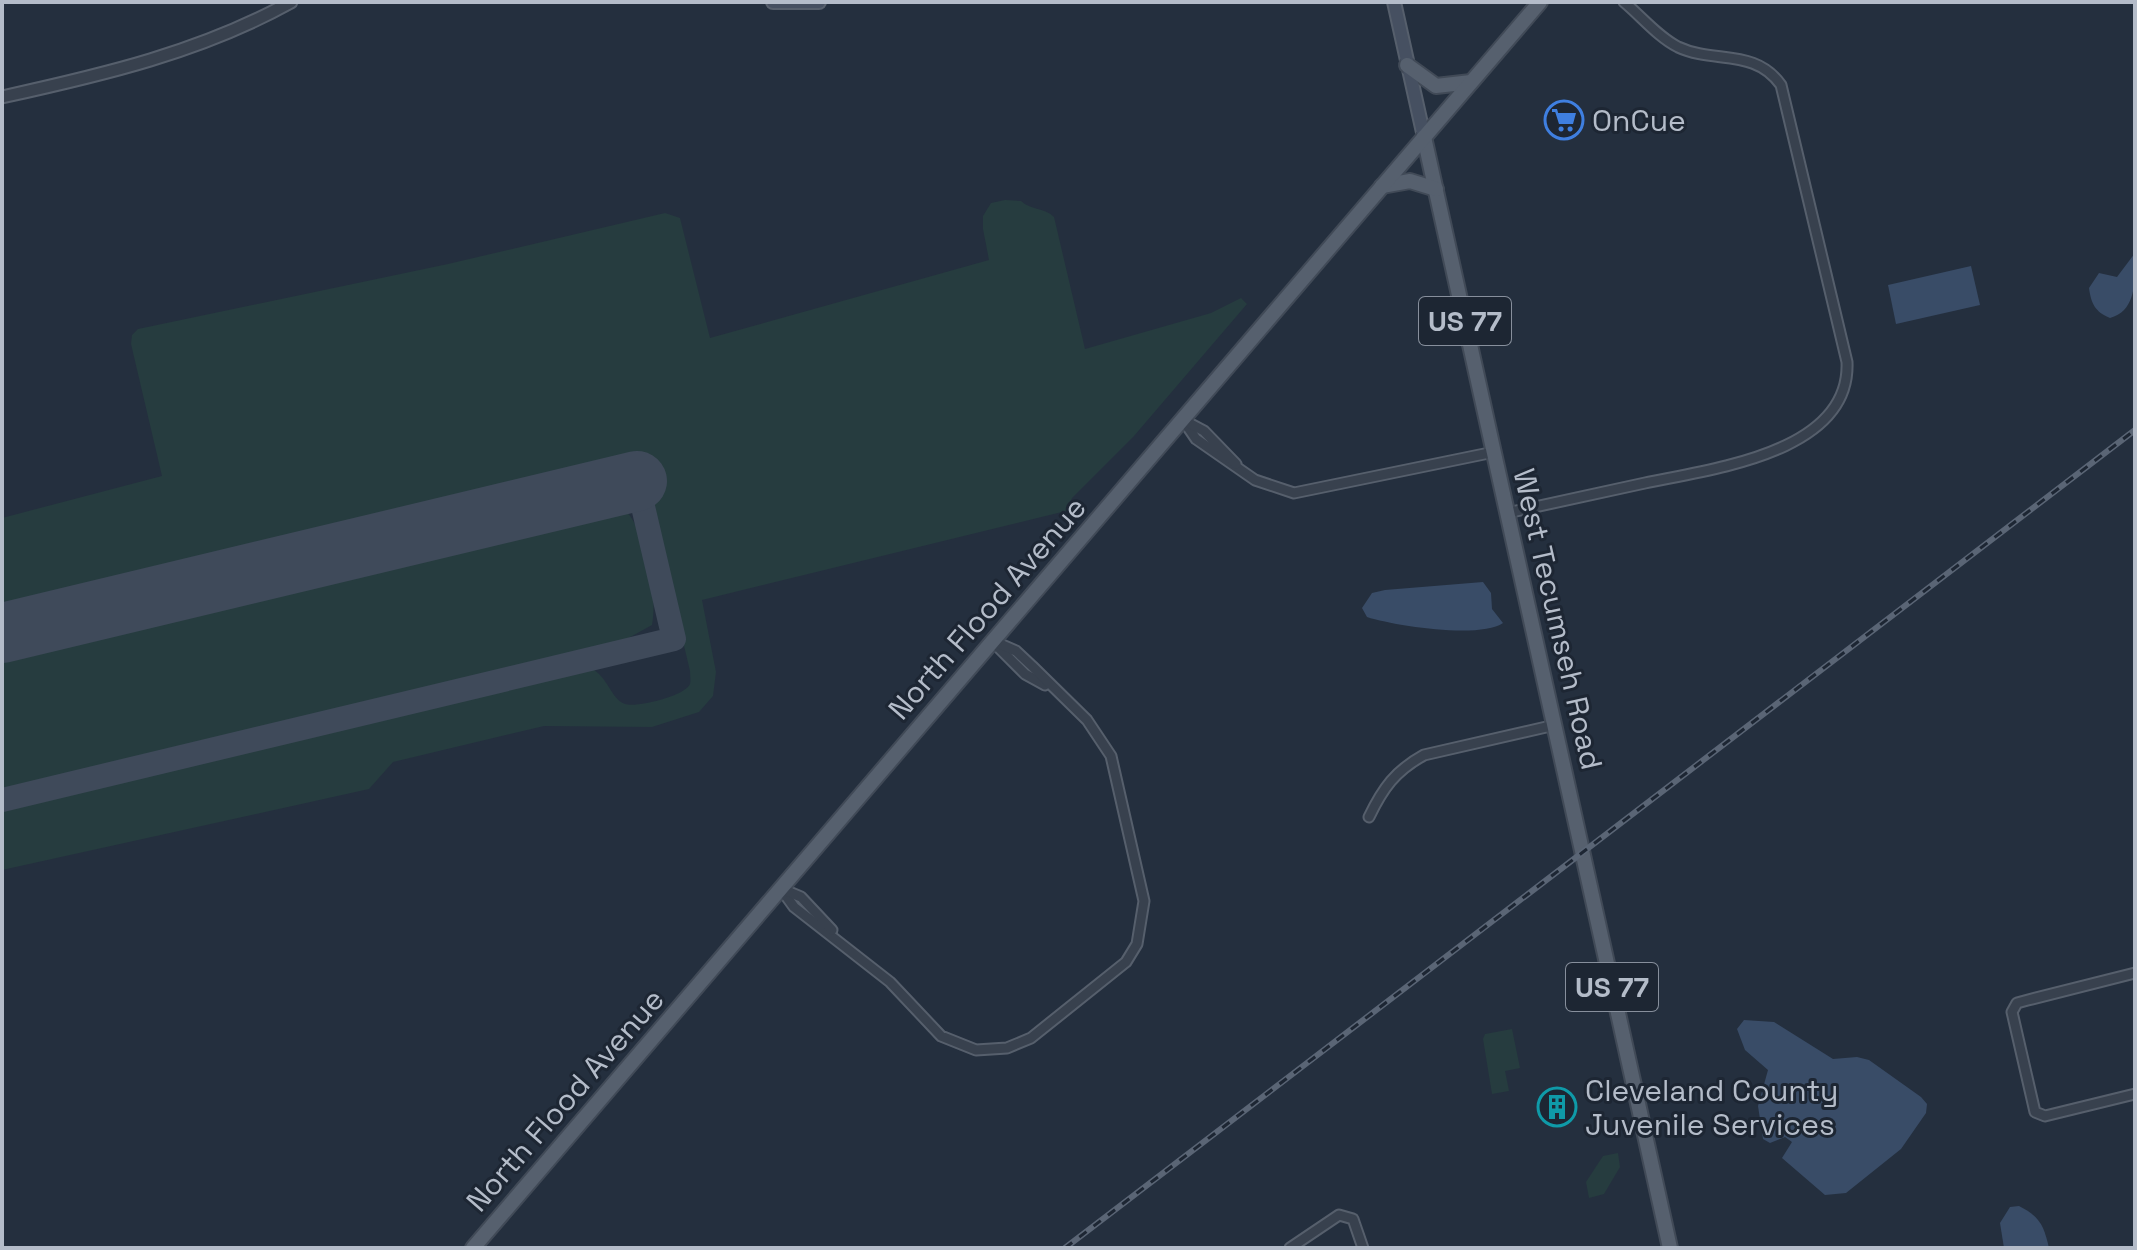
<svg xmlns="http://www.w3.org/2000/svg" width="2137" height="1250" font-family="'Space Grotesk',sans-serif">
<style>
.green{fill:#263c3f}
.water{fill:#394c67}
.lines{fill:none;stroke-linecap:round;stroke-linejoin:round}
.taxiway{stroke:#3f4a5a;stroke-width:24}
.runway{stroke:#3f4a5a;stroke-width:60}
.minor-casing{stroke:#565f6c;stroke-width:13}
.tertiary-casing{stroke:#565f6c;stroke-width:15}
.secondary-casing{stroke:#565f6c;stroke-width:16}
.primary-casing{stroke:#414a57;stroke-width:18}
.minor{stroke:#38414e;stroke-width:9}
.tertiary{stroke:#38414e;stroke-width:11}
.secondary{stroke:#465061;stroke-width:12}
.primary{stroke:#56606e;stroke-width:14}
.rail-casing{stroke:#5a6575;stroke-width:6}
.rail{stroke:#1d2633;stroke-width:3;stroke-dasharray:9;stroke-linecap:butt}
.labels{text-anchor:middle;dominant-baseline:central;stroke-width:6;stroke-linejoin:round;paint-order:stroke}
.shield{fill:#1d2633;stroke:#878f9c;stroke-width:2}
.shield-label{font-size:28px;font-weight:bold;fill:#b4bcc9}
.poi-label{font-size:30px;fill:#b4bcc9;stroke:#1d2633;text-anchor:start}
.street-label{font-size:30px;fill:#b4bcc9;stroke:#1d2633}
</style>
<rect width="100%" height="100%" fill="#242f3e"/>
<g class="green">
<path d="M1005,200L1021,201C1032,211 1044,207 1054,217L1085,349L1211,313L1241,298L1247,304L1134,436L1072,498L1066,511L702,600L716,672L713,696L699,712L652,727L544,726L393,762L369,789L2,870V807L591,668C609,678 610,698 625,704C636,708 685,696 690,684C691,680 690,675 690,671L640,459L2,610V518L162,476L131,344L132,335L138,329L448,264L665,213L680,218L710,338L989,260L983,229V216L991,203Z"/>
<path d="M621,506C646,526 658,594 652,625L623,641L559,659L2,792V653Z"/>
<path d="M1512,1029L1520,1068L1505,1071L1509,1091L1492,1094L1483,1039L1485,1034Z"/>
<path d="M1618,1153L1620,1167L1604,1194L1589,1198L1586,1182L1603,1156Z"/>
</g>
<g class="water">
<path d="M2135,253C2135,280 2137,311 2110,318C2095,312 2091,303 2089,288L2099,273L2117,277Z"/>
<path d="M1971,266L1980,305L1896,324L1888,285Z"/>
<path d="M1483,582L1491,593L1492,609L1503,623C1480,639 1395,626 1367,617L1362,608L1372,593L1385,590Z"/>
<path d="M1744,1020L1774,1022L1833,1059L1857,1057L1869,1060L1921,1097L1927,1104L1926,1113L1901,1149L1846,1193L1825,1195L1782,1158L1792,1142L1785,1137L1770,1143L1763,1139L1758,1106L1768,1070L1745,1050L1737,1029Z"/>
<path d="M2019,1206C2041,1217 2044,1227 2049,1248H2004L2000,1223L2010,1207Z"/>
</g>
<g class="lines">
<path class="taxiway" d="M2,800L674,639L637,481"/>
<path class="runway" d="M2,633L637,481"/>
<g class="minor-casing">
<g id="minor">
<path d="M1183,420L1196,439L1255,480L1294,493L1494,452"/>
<path d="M1187,422L1204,431L1236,464"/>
<path d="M1507,513C1553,503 1599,493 1645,483C1711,469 1851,453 1847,362L1781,85C1755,48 1714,64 1678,47C1658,37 1641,16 1624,2"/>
<path d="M995,644L1025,674L1045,685"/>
<path d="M1369,817C1383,788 1395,771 1424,755L1555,725"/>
<path d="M781,889L794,907L890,982L941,1036L976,1050L1007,1048L1031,1038L1126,962L1137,944L1144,901L1111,756L1087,720L1032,666L1016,651L993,641"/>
<path d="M782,889L801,897L832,930"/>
<path d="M2135,973L2028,1000L2017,1003L2012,1012L2035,1112L2045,1116L2135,1094"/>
<path d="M1290,1248L1339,1215L1353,1219L1363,1248"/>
</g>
</g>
<g class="tertiary-casing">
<path id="tertiary" d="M2,97C102,75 201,52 291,2"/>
</g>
<g class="secondary-casing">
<g id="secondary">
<path d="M773,2H819"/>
<path d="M1394,2L1424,137"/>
</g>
</g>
<g class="primary-casing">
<g id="primary">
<path d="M1407,65L1436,86L1471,82"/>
<path d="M1424,137L1670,1248"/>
<path d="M1382,186L1410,181L1436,189"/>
<path d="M473,1248L1540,2"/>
</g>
</g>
<use href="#minor" class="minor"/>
<use href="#tertiary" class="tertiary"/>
<use href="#secondary" class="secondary"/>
<use href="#primary" class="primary"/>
<g class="rail-casing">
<path id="rail" d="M1065,1248L2135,430"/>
</g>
<use href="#rail" class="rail"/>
</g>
<defs>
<g id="supermarket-ring" transform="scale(2)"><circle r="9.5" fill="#1d2633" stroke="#3f7fe0" stroke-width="1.5"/><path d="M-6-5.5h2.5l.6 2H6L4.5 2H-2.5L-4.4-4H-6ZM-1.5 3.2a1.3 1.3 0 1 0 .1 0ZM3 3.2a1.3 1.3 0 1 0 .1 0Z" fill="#3f7fe0"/></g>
<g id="building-ring" transform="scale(2)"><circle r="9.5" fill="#1d2633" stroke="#0f9aa8" stroke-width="1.5"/><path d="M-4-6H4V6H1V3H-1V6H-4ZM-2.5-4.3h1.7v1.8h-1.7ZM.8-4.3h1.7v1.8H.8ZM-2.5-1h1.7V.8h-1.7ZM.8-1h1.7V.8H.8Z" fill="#0f9aa8"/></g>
</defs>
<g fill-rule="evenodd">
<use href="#supermarket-ring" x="1564" y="120"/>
<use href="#building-ring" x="1557" y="1107"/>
</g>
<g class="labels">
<g class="shield">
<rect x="1419" y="297" width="92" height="48" rx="6"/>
<rect x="1566" y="963" width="92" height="48" rx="6"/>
</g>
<g class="shield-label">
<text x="1465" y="321">US 77</text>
<text x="1612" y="987">US 77</text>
</g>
<g class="poi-label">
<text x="1592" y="120">OnCue</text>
<text x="1585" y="1090">Cleveland County<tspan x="1585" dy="34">Juvenile Services</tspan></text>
</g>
<g class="street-label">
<text transform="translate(987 608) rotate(-49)">North Flood Avenue</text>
<text transform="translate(1558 619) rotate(77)">West Tecumseh Road</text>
<text transform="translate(565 1100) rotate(-49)">North Flood Avenue</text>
</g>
</g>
<rect width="2137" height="1250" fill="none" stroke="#b4bcc9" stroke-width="8"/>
</svg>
